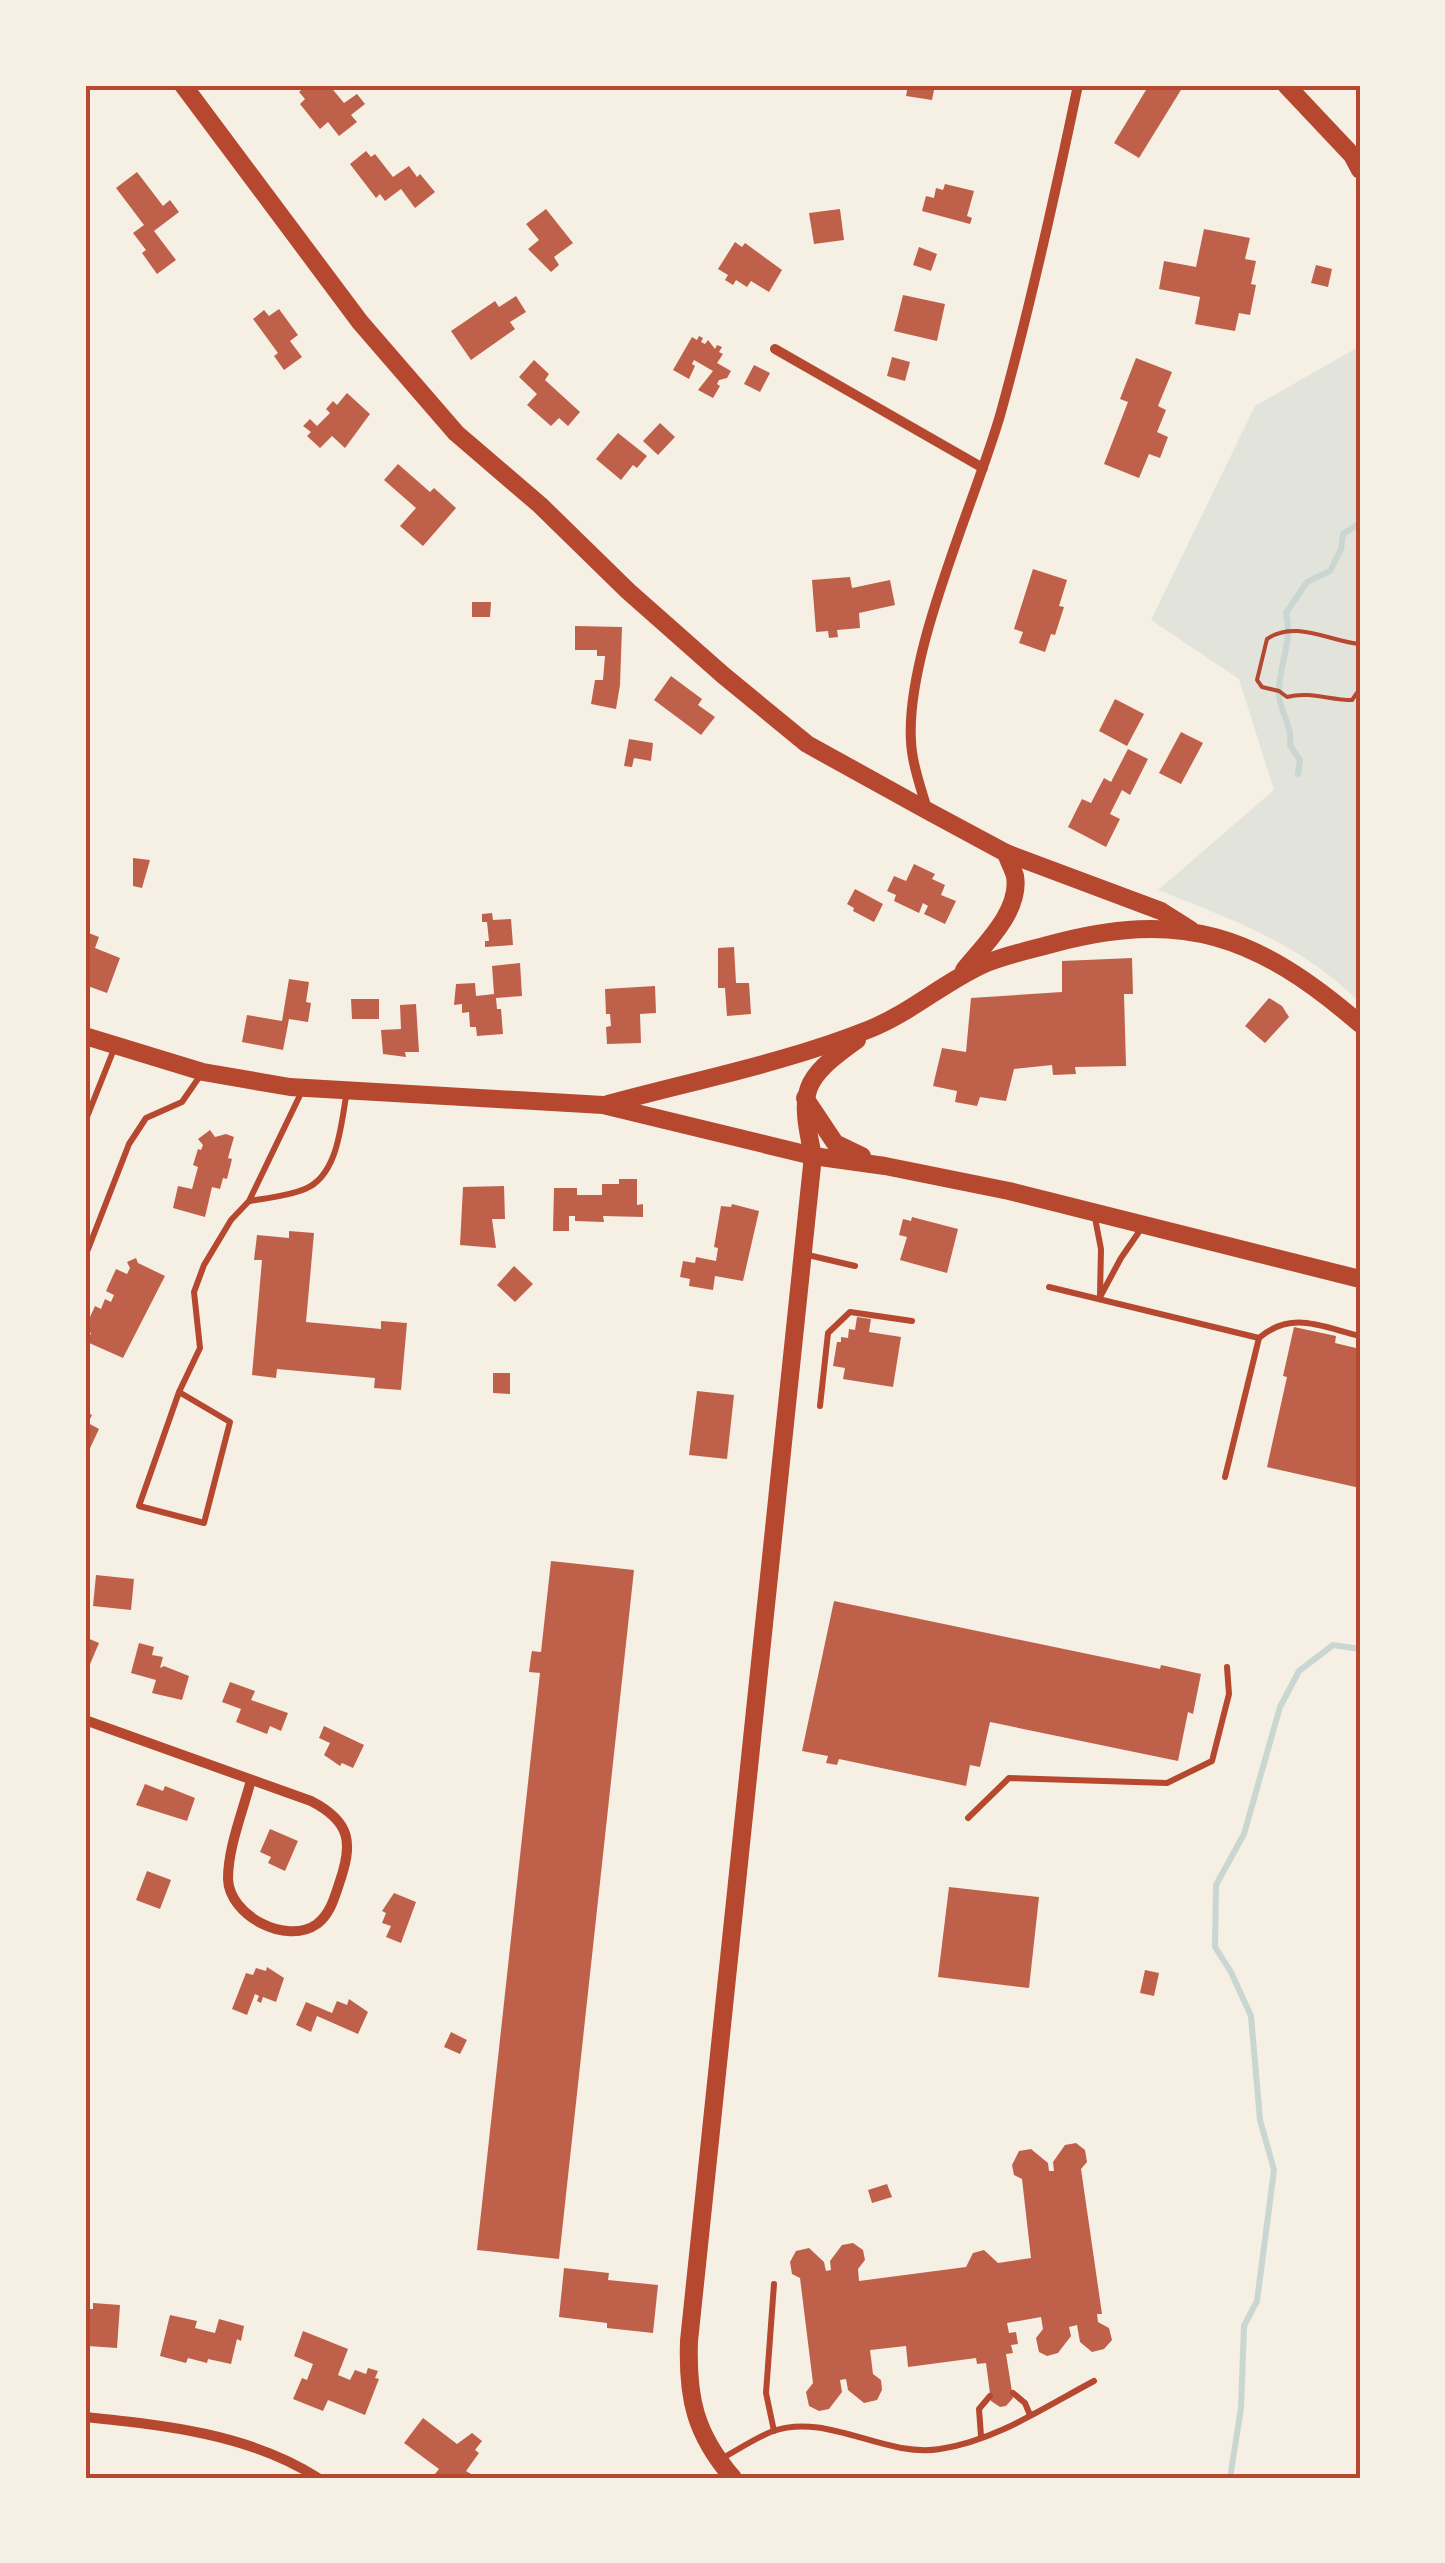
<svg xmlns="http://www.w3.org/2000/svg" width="1445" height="2563" font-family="'Space Grotesk',sans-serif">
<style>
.green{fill:#e2e4dc}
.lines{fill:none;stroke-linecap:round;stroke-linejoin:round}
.stream{stroke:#c9d6d2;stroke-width:6}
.building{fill:#bf614a}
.path{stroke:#b5482f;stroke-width:4}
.service{stroke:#b5482f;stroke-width:6}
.minor{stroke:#b5482f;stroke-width:10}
.tertiary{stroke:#b5482f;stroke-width:18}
.secondary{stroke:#b5482f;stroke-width:18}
.neatline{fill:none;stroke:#b5482f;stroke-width:4}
</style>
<rect width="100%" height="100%" fill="#f6efe4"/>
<path class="green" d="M1360,346V1003C1304,945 1231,919 1158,890L1274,790L1239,679L1151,620L1255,406Z"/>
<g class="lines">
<g class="stream">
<path d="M1298,774L1300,760L1290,745C1293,725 1279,712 1279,692C1279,664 1293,642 1286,613L1307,582L1330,571L1341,549L1343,534L1360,523"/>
<path d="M1230,2478L1241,2408L1244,2326L1257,2301L1274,2170L1260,2120L1251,2016L1231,1972L1215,1947L1216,1885L1244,1834L1280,1707L1299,1671L1333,1645L1360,1649"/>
</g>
</g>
<g class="building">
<path d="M307,85H313L317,90L329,85L344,103L357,94L365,104L351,115L357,122L339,136L328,122L320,129L300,104L305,99L299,92Z"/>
<path d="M908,85H935L932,100L906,96Z"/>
<path d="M1149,85H1184L1139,158L1114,143Z"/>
<path d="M366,151L371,157L375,154L393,177L409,166L417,177L420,174L435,192L415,208L401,189L385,201L380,194L376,198L350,164Z"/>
<path d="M137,172L163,206L170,200L179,212L154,231L176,260L157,274L142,253L146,250L133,233L144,225L116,188Z"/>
<path d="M945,184L974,191L967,216L972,218L970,224L922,211L926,196L934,198L936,188L943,190Z"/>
<path d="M546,209L573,243L554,257L559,265L551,272L528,249L539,240L526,224Z"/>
<path d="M840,209L844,240L814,244L809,213Z"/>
<path d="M1204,229L1250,238L1245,259L1256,261L1251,284L1256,285L1250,315L1239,313L1235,331L1195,324L1200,297L1159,289L1164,261L1196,267Z"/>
<path d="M735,242L742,247L745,243L782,270L769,292L751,281L747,287L736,280L733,285L725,280L728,275L718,269Z"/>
<path d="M919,247L937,254L931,271L913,265Z"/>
<path d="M1316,265L1332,269L1328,287L1311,283Z"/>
<path d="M903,295L945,304L937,341L894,331Z"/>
<path d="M516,296L526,312L510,322L515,329L471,360L451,331L495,301L499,307Z"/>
<path d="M279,309L298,335L290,341L302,357L284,370L274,356L278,353L253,319L264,310L269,316Z"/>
<path d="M699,336L703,338L701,342L705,344L708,340L715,349L717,345L722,347L719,352L723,354L717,363L731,371L727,378L719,380L717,384L720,386L713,398L698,390L713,371L694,360L692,364L695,366L689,379L673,370L692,337L697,340Z"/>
<path d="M892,357L910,362L905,381L887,376Z"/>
<path d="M1136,358L1172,372L1158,406L1166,410L1157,432L1168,437L1160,458L1149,454L1139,478L1104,464L1128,402L1120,399Z"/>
<path d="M534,360L549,374L545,380L580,412L568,426L559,418L551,426L527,405L537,394L519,377Z"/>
<path d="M754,365L770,373L760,392L744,384Z"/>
<path d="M347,393L370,414L345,448L332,436L320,448L307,436L311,432L303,426L310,419L317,426L330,413L326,409L333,401L337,405Z"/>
<path d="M660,423L675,437L658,455L643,441Z"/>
<path d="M618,433L647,456L637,468L633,465L621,480L596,459Z"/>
<path d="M398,464L430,492L434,488L456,508L423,546L400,526L416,508L384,480Z"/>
<path d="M1033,569L1067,580L1059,606L1064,607L1055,635L1051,634L1045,652L1019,643L1023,632L1014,629Z"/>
<path d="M850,577L852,588L890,580L895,605L859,613L860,628L837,630L838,637L829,638L828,631L816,632L812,580Z"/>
<path d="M472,602H491L490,617H472Z"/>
<path d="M575,626L622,627L620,685L616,709L591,704L595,680H603L605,656H597V650H575Z"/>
<path d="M671,676L702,699L698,705L715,717L701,735L654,700Z"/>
<path d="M1115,699L1144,714L1127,746L1099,731Z"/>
<path d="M1181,732L1203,743L1181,784L1159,773Z"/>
<path d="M629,739L653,743L651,761L634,758L632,767L624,766Z"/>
<path d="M1128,749L1148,759L1130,795L1122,790L1110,814L1120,819L1106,847L1068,827L1082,799L1091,803L1104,778L1111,782Z"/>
<path d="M133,858L150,860L142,888L133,886Z"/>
<path d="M914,864L935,874L932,879L945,885L941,895L956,901L945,924L924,914L928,906L923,903L919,913L894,901L896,895L887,891L894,876L906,881Z"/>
<path d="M855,889L883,904L874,922L853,911L854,908L847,904Z"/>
<path d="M492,913L493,920L511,919L513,945L485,947V941H489L487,922H482V914Z"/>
<path d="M86,932L99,937L95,948L120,958L107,993L85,985Z"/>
<path d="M734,947L736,983H749L751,1014L727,1016L725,988H718V948Z"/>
<path d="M1132,958L1133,994H1124L1126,1066L1075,1067L1076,1074L1053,1075L1052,1065L1014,1069L1006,1101L980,1097L977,1106L955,1102L957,1091L933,1086L942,1048L966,1052L971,998L1062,992V961Z"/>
<path d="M520,963L522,996L496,998L497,1009H501L503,1034L477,1036L476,1027H470L469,1012L462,1013V1004L454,1005L456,984L475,983L476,996L494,994L492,966Z"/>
<path d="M289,979L309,982L306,1002L311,1003L308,1022L289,1019L283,1050L242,1042L247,1015L282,1021Z"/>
<path d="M655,986L656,1013L640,1014L641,1043L607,1044L606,1027L611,1026L610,1014H606L605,989Z"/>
<path d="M1269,998L1282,1006L1289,1017L1265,1043L1245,1026Z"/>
<path d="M351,999H379V1019H352Z"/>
<path d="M416,1004L419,1052H405L406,1057L383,1054L381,1030L401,1029L400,1005Z"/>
<path d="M210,1130L215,1137L226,1134L234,1137L228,1158L232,1159L227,1179L223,1178L220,1189L212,1187L205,1217L173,1208L178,1186L192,1189L198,1167L193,1165L198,1149L201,1150L203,1145L198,1139Z"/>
<path d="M619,1179H637V1205L643,1204V1217L603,1216L604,1222L575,1221V1216H569V1231H553L554,1188H577V1195H602V1184H619Z"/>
<path d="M504,1186L505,1219H492L496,1248L460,1245L463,1187Z"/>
<path d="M732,1204L759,1211L743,1281L715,1276L713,1290L689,1286L690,1279L680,1277L683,1261L695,1263L696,1257L716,1261L718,1248L714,1247L721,1206L731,1207Z"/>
<path d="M912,1217L958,1229L947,1273L900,1260L907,1237L899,1235L903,1219L911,1221Z"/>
<path d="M289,1231L314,1233L306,1322L381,1329V1321L407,1323L401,1390L374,1388L375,1378L277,1369L276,1378L252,1375L262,1260H254L257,1235L289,1238Z"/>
<path d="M136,1258L138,1263L165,1276L123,1358L87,1342L91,1333L85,1328L95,1306L101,1309L105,1299L111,1302L114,1295L106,1291L116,1269L127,1274L130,1268L127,1262Z"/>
<path d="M514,1266L533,1284L515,1302L497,1285Z"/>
<path d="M857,1317L871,1319L869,1332L901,1337L893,1387L843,1379L845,1368L833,1366L837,1342H841V1337L848,1338L849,1329L855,1330Z"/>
<path d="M1294,1327L1336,1336L1335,1343L1360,1349V1488L1267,1467L1287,1377L1283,1376Z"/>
<path d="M493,1373H510V1394L493,1393Z"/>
<path d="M697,1391L734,1395L727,1459L689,1455Z"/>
<path d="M85,1412L92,1415L88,1423L99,1429L85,1459Z"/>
<path d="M551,1561L634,1570L559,2259L477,2250L540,1673L529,1672L531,1656L532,1651L541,1652Z"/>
<path d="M96,1575L134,1579L131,1610L93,1606Z"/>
<path d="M834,1601L1160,1669L1161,1665L1201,1674L1193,1714L1188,1712L1178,1761L990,1722L980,1767L970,1765L966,1786L839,1759L837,1765L826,1763L828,1756L802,1751Z"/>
<path d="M85,1637L99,1643L88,1669L85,1668Z"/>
<path d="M139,1643L154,1647L152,1655L163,1657L160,1668L164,1666L189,1676L182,1700L152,1693L156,1680L131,1673Z"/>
<path d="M230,1682L255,1691L251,1700L288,1713L281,1731L270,1726L267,1734L236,1722L241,1709L222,1702Z"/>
<path d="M324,1726L364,1745L353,1768L342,1763L340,1766L324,1755L330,1743L319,1738Z"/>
<path d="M145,1784L163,1791L165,1786L195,1798L187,1821L136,1805Z"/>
<path d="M270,1829L298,1841L285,1871L268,1863L271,1857L260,1852Z"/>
<path d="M147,1871L171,1880L160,1909L136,1900Z"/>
<path d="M949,1887L1039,1897L1029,1988L938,1977Z"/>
<path d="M394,1893L416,1902L401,1943L386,1937L391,1926L382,1923L386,1913L382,1911Z"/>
<path d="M267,1967L284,1978L276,2002L263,1997L261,2003L257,2001L259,1996L255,1994L247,2015L232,2009L246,1973L253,1975L256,1968L266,1971Z"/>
<path d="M1145,1970L1159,1973L1154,1996L1140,1993Z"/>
<path d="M349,1999L368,2012L358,2034L317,2016L311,2032L296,2025L306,2002L332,2013L337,2001L347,2005Z"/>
<path d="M451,2032L467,2040L460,2054L444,2047Z"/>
<path d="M1076,2143L1085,2150L1087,2162L1081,2169L1102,2314H1097L1098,2322L1109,2328L1112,2340L1104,2349L1092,2352L1080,2342L1077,2325L1069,2327L1071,2336L1058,2353L1047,2356L1039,2352L1036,2338L1043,2329L1041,2317L1007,2323L1009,2333L1016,2332L1018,2344L1011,2345L1013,2353L1006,2354L1013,2398L1006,2406L1000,2407L991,2401L986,2363L977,2364L976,2358L908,2367L906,2346L870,2350L873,2374L881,2380L882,2390L877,2400L864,2403L848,2390L846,2379L840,2380L842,2392L829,2409L819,2411L809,2406L806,2392L813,2383L800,2278L792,2274L790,2262L796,2251L809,2248L824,2262L826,2271L831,2270L830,2261L842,2245L853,2243L863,2250L865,2260L858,2269L859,2281L966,2267L973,2253L984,2250L998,2263L1031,2258L1022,2179L1014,2175L1012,2165L1019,2151L1031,2149L1048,2163L1049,2171H1054L1053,2162L1065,2145Z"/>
<path d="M887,2184L892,2197L872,2203L868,2190Z"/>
<path d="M564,2268L609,2273L608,2280L658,2285L653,2333L607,2328V2323L559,2317Z"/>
<path d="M93,2303L120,2305L117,2348L88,2346L85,2309H93Z"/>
<path d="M170,2315L197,2321L195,2328L215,2333L219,2319L244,2326L241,2341L237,2339L231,2364L208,2359L207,2363L188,2358L186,2363L160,2356Z"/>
<path d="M303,2331L348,2349L338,2375L350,2380L355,2370L366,2374L368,2368L378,2371L375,2378L379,2379L365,2415L328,2400L323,2411L293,2399L302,2378L307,2380L313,2364L294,2356Z"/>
<path d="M423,2418L457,2444L472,2433L482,2441L475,2450L479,2453L466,2471L471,2474L468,2478H440L435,2474L439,2469L404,2443Z"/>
</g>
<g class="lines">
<path class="path" d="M1360,644C1331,642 1295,619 1267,639L1257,680L1262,687L1279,691L1287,697C1310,691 1329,700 1352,700L1359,690L1360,671"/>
<g class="service">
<path d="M85,1122L114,1049"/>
<path d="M250,1201C268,1198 288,1196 305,1189C339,1175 341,1122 347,1091"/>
<path d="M1094,1213L1101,1249L1100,1295"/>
<path d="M808,1255L855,1266"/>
<path d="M85,1257L129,1144L146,1118L182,1102L202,1073"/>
<path d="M1049,1287L1259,1338L1225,1477"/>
<path d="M1100,1297L1121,1258L1143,1226"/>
<path d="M1259,1338C1292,1310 1322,1327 1360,1336"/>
<path d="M179,1392L230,1422L204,1523L139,1506L179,1392L200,1348L194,1292L204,1265L231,1220L249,1201L303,1089"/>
<path d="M820,1406L828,1333L850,1312L912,1321"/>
<path d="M968,1818L1009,1778L1167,1783L1212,1761L1229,1694L1227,1667"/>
<path d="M774,2284L766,2393L774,2431"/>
<path d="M1013,2393L1025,2403L1030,2415"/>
<path d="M981,2436L979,2409L990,2396"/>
<path d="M719,2460C736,2451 755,2438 773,2431C828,2412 884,2458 940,2449C995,2441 1045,2407 1094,2381"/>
</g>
<g class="minor">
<path d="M775,349L983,468"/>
<path d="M927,809C922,792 916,775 913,758C896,670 976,502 1001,412C1031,304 1055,195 1078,85"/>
<path d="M85,1720L311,1801C352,1822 353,1844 339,1884C334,1899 330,1914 317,1924C286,1946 229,1915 228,1879C228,1847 243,1811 251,1780"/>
<path d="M85,2417C164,2425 250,2434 318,2478"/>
</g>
<g class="tertiary">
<path d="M183,85L360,322L456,433L540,505L628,591L723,675L807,744L928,811L1006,853L1161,911L1191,930"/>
<path d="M733,2478C695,2434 687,2398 689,2341L813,1156"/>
</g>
<g class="secondary">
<path d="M1286,85L1352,155L1360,170"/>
<path d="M964,970C984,945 1021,911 1015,876C1013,869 1008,860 1006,853"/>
<path d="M85,1036L203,1072L290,1087L603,1105L813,1156L885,1166L1009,1191L1360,1279"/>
<path d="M805,1098L835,1143L862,1156"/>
<path d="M608,1104C696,1080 785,1063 870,1029C910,1013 943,983 982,965C1002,956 1026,951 1048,945C1181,908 1257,935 1360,1024"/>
<path d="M813,1156C799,1090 801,1080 857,1040"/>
</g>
</g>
<rect width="1445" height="2563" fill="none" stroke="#f6efe4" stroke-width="175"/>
<rect x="88" y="88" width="1270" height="2388" class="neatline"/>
</svg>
